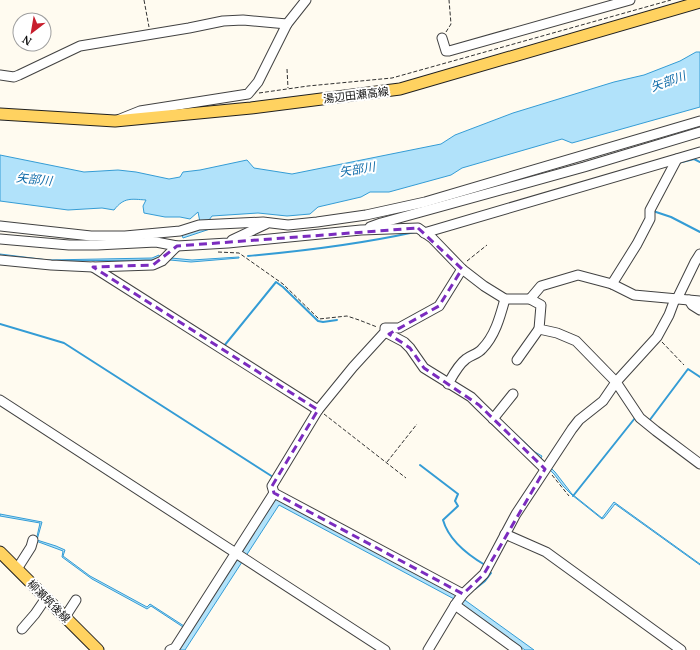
<svg xmlns="http://www.w3.org/2000/svg" width="700" height="650" font-family="'PT Serif','Noto Sans JP',serif">
<style>
.water{fill:#b1e2fa;stroke:#349cd5}
.lines{fill:none;stroke-linecap:round;stroke-linejoin:round}
.stream{stroke:#349cd5;stroke-width:2}
.minor-casing{stroke:#424242;stroke-width:11}
.major-casing{stroke:#202020;stroke-width:13}
.path{stroke:#313131;stroke-width:1;stroke-dasharray:4 2;stroke-linecap:butt}
.minor{stroke:#fff;stroke-width:9}
.major{stroke:#ffd260;stroke-width:11}
.marked{fill:none;stroke:#7b2cbf;stroke-width:3;stroke-dasharray:8 5;stroke-linejoin:round}
.labels{text-anchor:middle;dominant-baseline:central;stroke-width:4;stroke-linejoin:round;paint-order:stroke}
.street-label{font-size:11px;fill:#0f0f0f;stroke:#fff}
.water-label{font-size:12px;font-style:italic;fill:#106ca9;stroke:#fff}
</style>
<rect width="100%" height="100%" fill="#fffbf0"/>
<g class="water">
<path d="M696,52H700V107L572,143L562,139L462,168L451,175L389,192H370L361,197L318,207L310,214L287,216L258,213L212,216L209,220L213,228L183,238L182,235L199,229L200,222L198,212L190,219L180,217H165L144,213L143,206L146,200C131,199 124,197 114,210L102,208L68,210L0,201V155L84,172L118,170L136,172L169,179L180,177L183,172L200,170L247,160L254,168L292,174L441,144L455,135L513,113L614,82L644,75L680,61Z"/>
<path d="M0,254L48,260L152,258L159,255L160,258L154,260L47,261L0,256Z"/>
<path d="M239,257V258L191,262L170,260L171,258L192,260Z"/>
<path d="M498,417L535,452L542,456L541,458L555,472L572,494L602,518L614,502L700,564V565L615,504L604,518L602,519L572,495L563,486L554,474L497,419Z"/>
<path d="M277,497L462,598L534,650H525L456,600L279,505L185,650H178Z"/>
<path d="M0,514L42,522L37,540L56,546L65,550L63,556L90,576L147,607L150,604L184,626L183,627L151,606L147,609L92,579L62,557L63,551L36,541L40,523L0,516Z"/>
</g>
<g class="lines">
<g class="stream">
<path d="M678,163L694,159L700,162"/>
<path d="M653,211L671,217L700,232"/>
<path d="M248,256C304,251 360,244 415,232"/>
<path d="M0,324L64,343L273,477"/>
<path d="M224,346L276,282L283,287L318,321L323,322L337,320"/>
<path d="M649,421L688,369L700,377"/>
<path d="M420,465L458,494L455,501L458,506L443,520C449,541 468,555 485,565"/>
<path d="M573,496L635,418L636,419"/>
<path d="M475,589L485,581L491,573"/>
</g>
<g class="minor-casing">
<g id="minor">
<path d="M442,38L446,51H449L630,0"/>
<path d="M0,75L14,77L19,75L80,46L189,28L223,21L243,20L287,24"/>
<path d="M120,119L140,111L248,94L258,82L287,24L306,0"/>
<path d="M0,226L91,236H125L180,231L199,225L263,222L288,225L317,222L366,215L425,202L700,121"/>
<path d="M370,227L381,223L584,167L700,132"/>
<path d="M424,233L700,152"/>
<path d="M0,239L69,245H97L156,242L177,246L228,243L361,230L418,228L432,238L462,269L484,286L505,299H530L541,305L539,329L557,333L576,341L616,382L640,418L656,431L700,464"/>
<path d="M232,240L266,224"/>
<path d="M0,260L51,265L93,267L153,265L162,261L177,246"/>
<path d="M93,267L318,410"/>
<path d="M612,284L637,244L650,219V210L677,159"/>
<path d="M530,299L541,286L578,275L612,284L634,295L700,301"/>
<path d="M677,299L695,262L700,254"/>
<path d="M689,300L692,305L700,310"/>
<path d="M385,332L404,342L410,348L424,368L471,397L479,405L545,469"/>
<path d="M517,360L539,329"/>
<path d="M448,384C453,375 458,365 466,359C471,355 478,354 482,349C495,336 500,317 505,299"/>
<path d="M0,400L385,650"/>
<path d="M493,419L513,394"/>
<path d="M274,493L463,594"/>
<path d="M505,534L546,552L681,650"/>
<path d="M17,569L31,547L33,540"/>
<path d="M455,605L517,650"/>
<path d="M65,617L76,600"/>
<path d="M22,629L35,614L46,598"/>
<path d="M170,650L175,648L274,493L272,486L318,410L353,367L385,332V328H399L439,306L462,269"/>
<path d="M428,650L455,605L463,594L484,574L516,514L572,429L579,420L603,401L616,382L657,337L669,315L675,299"/>
</g>
</g>
<g class="major-casing">
<g id="major">
<path d="M0,114L115,121L251,108L400,89L700,2"/>
<path d="M0,552L98,650"/>
</g>
</g>
<g class="path">
<path d="M144,0L149,27"/>
<path d="M446,32L451,24L449,0"/>
<path d="M287,69L288,88"/>
<path d="M259,93L308,86L392,78L671,0"/>
<path d="M218,252L239,253L283,284L319,319L347,316L359,320L377,327"/>
<path d="M467,261L487,245"/>
<path d="M662,342L684,365"/>
<path d="M324,414L406,478"/>
<path d="M387,462L417,424"/>
<path d="M552,475L569,496"/>
</g>
<use href="#minor" class="minor"/>
<use href="#major" class="major"/>
</g>
<path class="marked" d="M418,228L462,269L439,306L389,334L410,348L424,368L479,405L545,469L484,574L463,594L274,493L272,486L318,410L93,267L153,265L177,246Z"/>
<g class="labels">
<g class="street-label">
<text transform="translate(356 95) rotate(-7)">湯辺田瀬高線</text>
<text transform="translate(49 601) rotate(45)">柳瀬筑後線</text>
</g>
<g class="water-label">
<text transform="translate(668 81) rotate(-20)">矢部川</text>
<text transform="translate(357 169) rotate(-9)">矢部川</text>
<text transform="translate(34 179) rotate(6)">矢部川</text>
</g>
</g>
<g transform="translate(32 32) rotate(211)"><circle r="19" fill="#ffffff" stroke="#9f9f9f"/>
<path d="M0-3L7 15L0 10L-7 15Z" fill="#c81e2d"/>
<text y="-6" font-size="11" font-weight="bold" text-anchor="middle" fill="#0f0f0f">N</text>
</g>
</svg>
